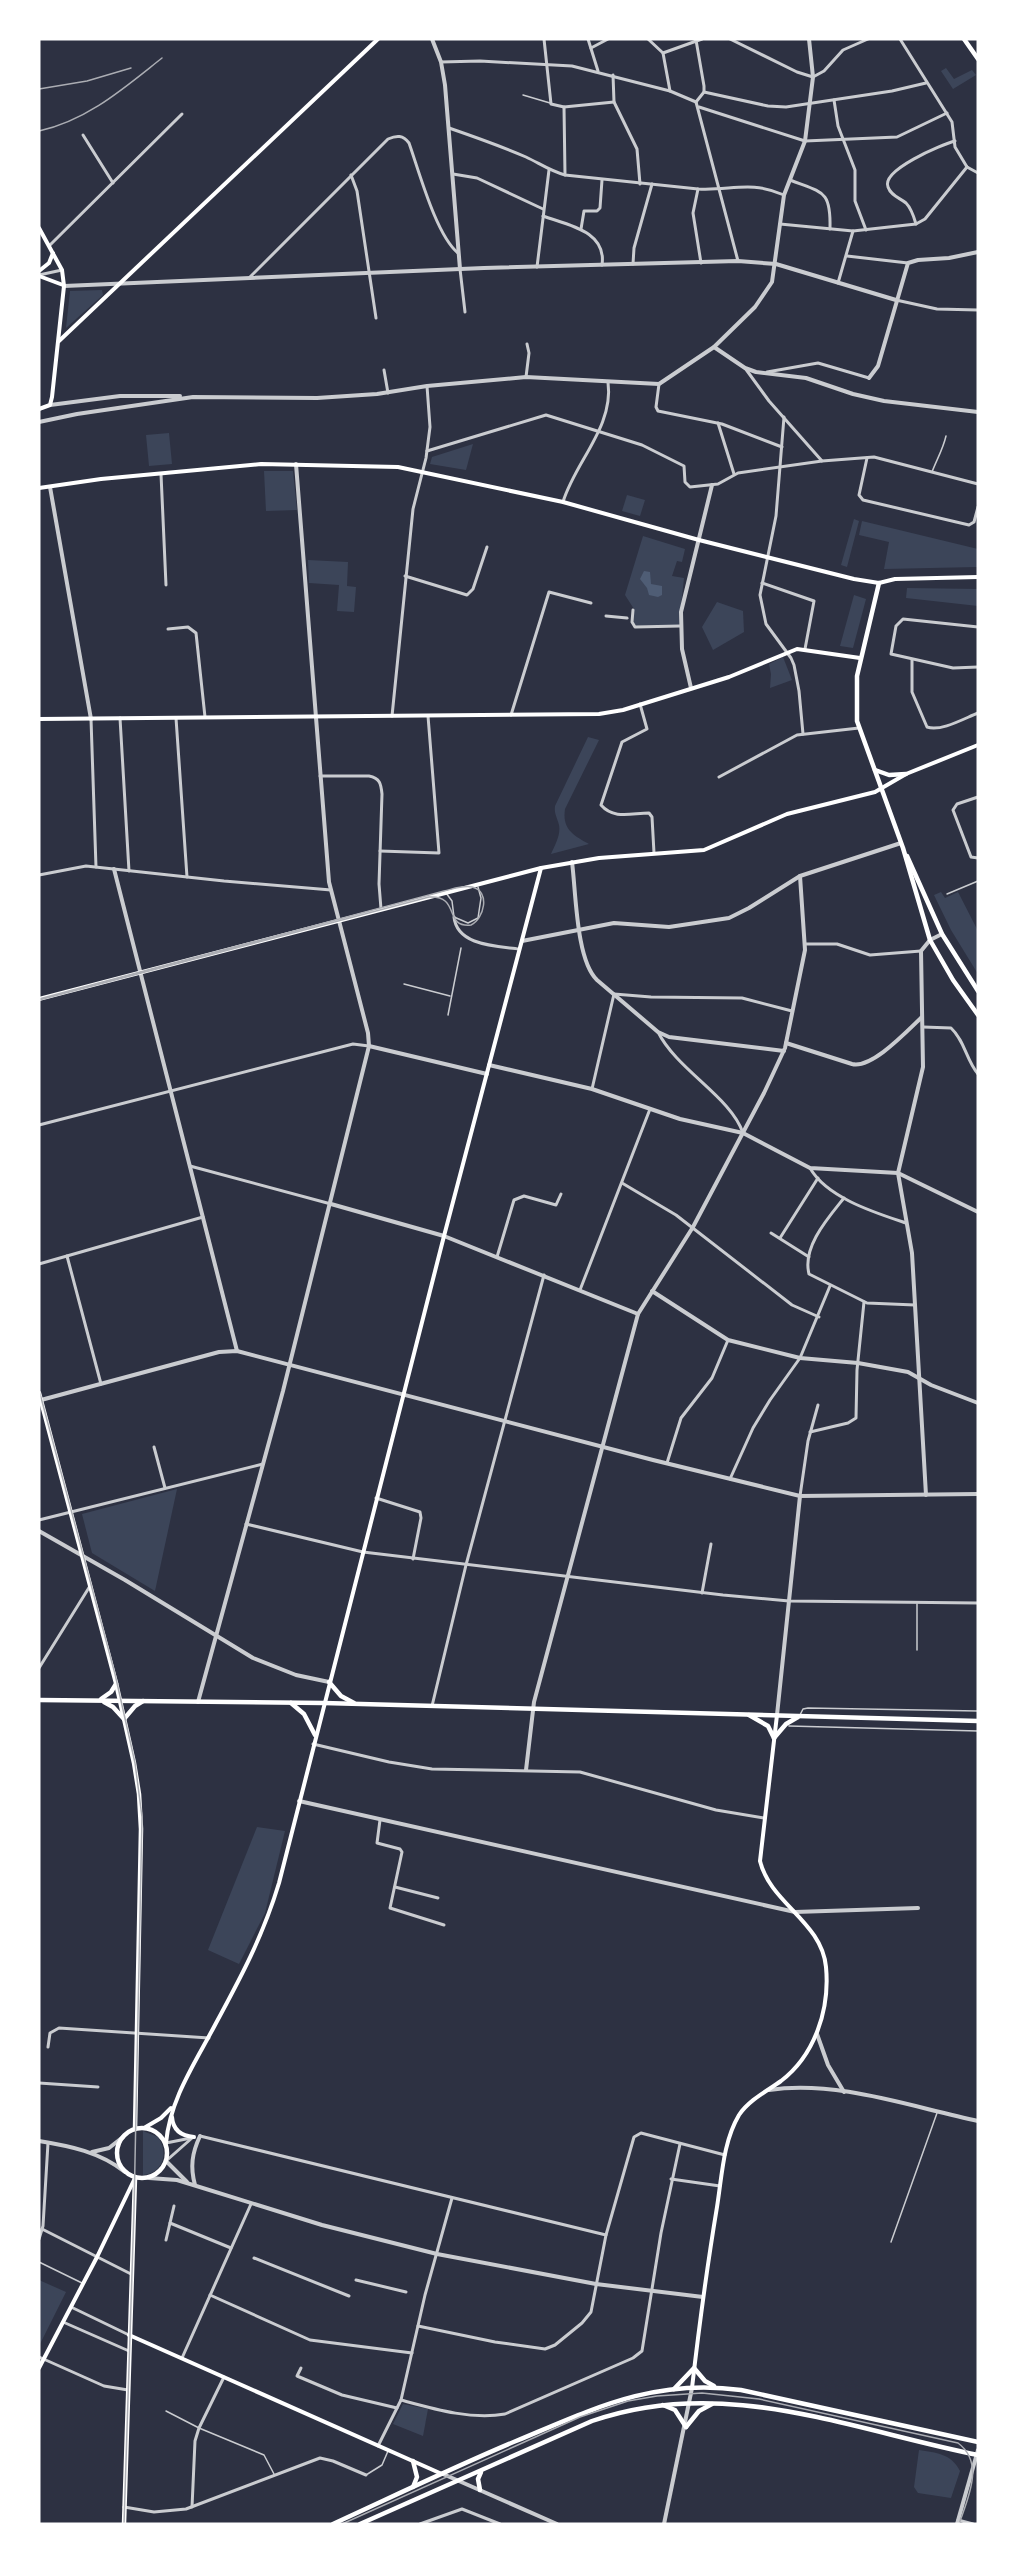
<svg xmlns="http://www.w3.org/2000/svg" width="1017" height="2563" font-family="'PT Sans',sans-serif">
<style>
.green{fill:#3c4559}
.water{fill:#4f5d75}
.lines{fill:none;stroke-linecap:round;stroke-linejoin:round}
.service{stroke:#caccd0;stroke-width:1.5}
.minor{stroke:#caccd0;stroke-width:3}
.tertiary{stroke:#caccd0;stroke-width:4}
.secondary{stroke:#fff;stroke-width:4}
.primary{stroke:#fff;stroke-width:4.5}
.tram{stroke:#abadb3;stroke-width:1.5}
.rail{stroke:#abadb3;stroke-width:1.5}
</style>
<rect width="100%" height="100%" fill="#2d3142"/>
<g class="green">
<path d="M946,68L954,79L972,70L976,75L953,89L941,71Z"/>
<path d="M102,290L103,295L66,328L70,291Z"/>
<path d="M169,433L172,464L149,466L146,435Z"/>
<path d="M473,444L466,470L430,464L432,457Z"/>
<path d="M264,471H293L297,510L266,511Z"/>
<path d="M627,495L645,500L640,516L622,511Z"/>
<path d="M854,519L859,521L847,567L841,565Z"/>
<path d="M862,521L978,549L977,567L884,569L889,542L859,535Z"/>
<path d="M643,536L685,549L682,562L677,561L672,576L684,578L679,625L636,626L633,622L634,609L625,595Z"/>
<path d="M308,560L348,562L347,586L356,587L354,612L337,611L339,585L309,583Z"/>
<path d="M907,588L978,589V606L906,598Z"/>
<path d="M854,595L866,599L853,648L840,646Z"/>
<path d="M717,602L743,611L744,632L713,650L702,627Z"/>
<path d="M783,657L792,680L770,688L771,674L769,664Z"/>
<path d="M588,737L599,740L565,809C562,829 573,835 589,844L551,854C555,845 561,835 559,825C557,817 554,814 555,806Z"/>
<path d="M941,892L945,898L958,892L978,931V974L951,930L934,895Z"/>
<path d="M177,1489L155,1591L92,1553L82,1514Z"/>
<path d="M257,1827L285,1831L265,1913L239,1964L208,1950Z"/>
<path d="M143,2131L158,2137C169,2153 163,2173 143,2175Z"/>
<path d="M39,2280L66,2292L39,2346Z"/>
<path d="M403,2404L428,2409L423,2436L393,2424Z"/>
<path d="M919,2450C936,2453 951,2453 960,2471L951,2498L918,2493L914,2487Z"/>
</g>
<path class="water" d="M644,571L650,572L651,584L662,586V595L658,597L649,595L647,588L640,579Z"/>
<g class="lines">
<g class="service">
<path d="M523,95L550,103"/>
<path d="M932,472C937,459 943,449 946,436"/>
<path d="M446,893L452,901L454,917L468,923L478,918L481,898L478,887"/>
<path d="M947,894L978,881"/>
<path d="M404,984L450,996"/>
<path d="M448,1015L461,948"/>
<path d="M917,1650V1604"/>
<path d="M800,1715L803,1709L808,1708L978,1711"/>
<path d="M789,1726L978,1731"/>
<path d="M891,2242L937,2113"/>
<path d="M39,2262L82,2283"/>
<path d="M166,2411L199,2428L264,2455L274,2474"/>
<path d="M366,2475L382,2465L388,2451"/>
</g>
<g class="minor">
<path d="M544,39L551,104L564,107L614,102"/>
<path d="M588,39L598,71"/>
<path d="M648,39L663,53L670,91"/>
<path d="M730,39L797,72L813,77L824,71L843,50L868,39"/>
<path d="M900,39L952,122L955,147L967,167"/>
<path d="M696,40L704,86V92L696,102"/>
<path d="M591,48L608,39"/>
<path d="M663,53L702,39"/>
<path d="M441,62L480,61L572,66L670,91L696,102"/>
<path d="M613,75L614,102L637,149L640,184"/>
<path d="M704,92L768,106L786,107L892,91L926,83"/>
<path d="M834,100L838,126L855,170V201L866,230"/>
<path d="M696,102L738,261"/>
<path d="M564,107L565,175"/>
<path d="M699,107L805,141L897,137L947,113"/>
<path d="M449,128C475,137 501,146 526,157C539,163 550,171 565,175L698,189C731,191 750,180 784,195"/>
<path d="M83,135L113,183"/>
<path d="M967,167L978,173"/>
<path d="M453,174L477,178L543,209"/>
<path d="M351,175L357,191L376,318"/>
<path d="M790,180C823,193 831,190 830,229"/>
<path d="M698,189L693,213L701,263"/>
<path d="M543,216C568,225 607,231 602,265"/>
<path d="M780,224L853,231L916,224L925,219L967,167"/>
<path d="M916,224C914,217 911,208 906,203C900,198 891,196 888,187C881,170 941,145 955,141"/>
<path d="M581,229L584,211H597L600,208L602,180"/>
<path d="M49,246L182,114"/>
<path d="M847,256L908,263"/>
<path d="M633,264L634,248L652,184"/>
<path d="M537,267L549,170"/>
<path d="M460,269L465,312"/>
<path d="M39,275L62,270"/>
<path d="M250,277L388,139C397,135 403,135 409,143C419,171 436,235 458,253"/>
<path d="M838,283L853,231"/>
<path d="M896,300L937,309L978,310"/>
<path d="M745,368L769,401L822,461"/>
<path d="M384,370L388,393"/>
<path d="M767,372L818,363L869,378"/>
<path d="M526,377L529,353L527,344"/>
<path d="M659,384L656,407L658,411L722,424L782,447"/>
<path d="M784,417L776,516L760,595L766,624L791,658L794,665L799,691L803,734"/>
<path d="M718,423L734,474"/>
<path d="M427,451L546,415L642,445L684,466L685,482L690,487L718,484L738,473L822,461L874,457L978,484"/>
<path d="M867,458L859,495L863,500L969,525L974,522L978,507"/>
<path d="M161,474L166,585"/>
<path d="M563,502C575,462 614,427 608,382"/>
<path d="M405,576L467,595L473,589L487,547"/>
<path d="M762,583L814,601L805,649"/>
<path d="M633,610L632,622L635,627L680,626"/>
<path d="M606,616L627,618"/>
<path d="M978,627L903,619L896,626L891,654L953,668L978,667"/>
<path d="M168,629L188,627L196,633L205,717"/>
<path d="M912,660V692L927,727C941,732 965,718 978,713"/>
<path d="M640,704L647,729L622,742L601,805C614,820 632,813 649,813L652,817L654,853"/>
<path d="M511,715L549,592L591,603"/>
<path d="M392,716L413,509L426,458L430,427L427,386"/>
<path d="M120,718L129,871"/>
<path d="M176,718L187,877"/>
<path d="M91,719L96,867"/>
<path d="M320,776H369C380,778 381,784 382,794L379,884L381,909"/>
<path d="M719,777L797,735L859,728"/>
<path d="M978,797L957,804L953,810L971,857L978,858"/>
<path d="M380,851L439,853L428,716"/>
<path d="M39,875L86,866L224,881L331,890"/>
<path d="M454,917C457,946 497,946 519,949"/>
<path d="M805,944H837L870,955L921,951"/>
<path d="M923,1027L951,1028C965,1041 966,1060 978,1074"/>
<path d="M658,1032C677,1070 731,1097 743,1133"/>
<path d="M592,1089L614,994L651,997L742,998L792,1011"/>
<path d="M39,1125L353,1044L369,1046"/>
<path d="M190,1166L331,1204"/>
<path d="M810,1168C827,1198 876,1213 906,1223"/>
<path d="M622,1183L676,1215L792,1305L819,1317"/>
<path d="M844,1198C828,1218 802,1247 809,1274L867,1303L915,1305"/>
<path d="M771,1233L809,1257"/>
<path d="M780,1238L818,1178"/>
<path d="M67,1256L101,1384"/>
<path d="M497,1257L514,1200L524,1196L556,1205L561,1194"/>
<path d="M39,1264L203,1217"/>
<path d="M580,1290L650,1109"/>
<path d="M810,1432L848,1423L856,1418L857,1370L864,1302"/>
<path d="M154,1447L165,1488"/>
<path d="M667,1463L681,1418L712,1378L728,1340"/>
<path d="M730,1479L753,1428L770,1400L800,1358L830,1286"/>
<path d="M800,1496L808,1441L818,1405"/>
<path d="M376,1498L420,1512L421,1518L413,1559"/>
<path d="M39,1520L263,1464"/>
<path d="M246,1524L363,1552L723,1595L789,1601L978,1603"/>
<path d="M702,1593L711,1544"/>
<path d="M39,1668L90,1586"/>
<path d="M432,1706L466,1565L544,1275"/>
<path d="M313,1744L389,1762L432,1769L580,1772L716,1810L764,1818"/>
<path d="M380,1820L377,1843L400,1849L402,1852L390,1908L444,1925"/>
<path d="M395,1887L438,1898"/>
<path d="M48,2047L50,2033L59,2028L209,2038"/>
<path d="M39,2083L98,2087"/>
<path d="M200,2136L606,2235"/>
<path d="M166,2143L191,2138"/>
<path d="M166,2161L192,2138"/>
<path d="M671,2179L720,2186"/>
<path d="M174,2206L170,2223L231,2248"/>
<path d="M42,2229L131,2274"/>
<path d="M39,2239L43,2226L48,2143"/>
<path d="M166,2240L170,2223"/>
<path d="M254,2258L349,2296"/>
<path d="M356,2280L406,2292"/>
<path d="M210,2295L310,2340L412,2353"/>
<path d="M71,2307L129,2335"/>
<path d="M63,2322L129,2351"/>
<path d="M418,2326L495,2342L545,2349L555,2345L582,2323L591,2312L606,2235L634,2137L641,2133L725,2155"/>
<path d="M39,2357L104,2386L128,2390"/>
<path d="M182,2358L251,2204"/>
<path d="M301,2368L297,2376L342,2395L397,2408"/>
<path d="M401,2400C434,2409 471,2420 505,2414L633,2358L642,2351L661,2233L680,2144"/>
<path d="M378,2446L401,2400L425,2295L452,2198"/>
<path d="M124,2507L154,2512L186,2509L320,2458L333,2461L366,2475"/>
<path d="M192,2507L195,2441L199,2428L224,2377"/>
<path d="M958,2520L973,2524"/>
<path d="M420,2524L462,2509L500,2524"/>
</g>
<g class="tertiary">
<path d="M432,39L441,62L445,85L460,269"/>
<path d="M64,286L484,268L738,261L776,264L896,300"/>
<path d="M714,347L745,368L756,372L806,378L853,394L884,401L978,412"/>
<path d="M869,378L878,366L908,263L918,260L949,258L978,252"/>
<path d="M50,405L120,396H180"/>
<path d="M39,422L77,414L193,397L317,398L377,394L427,386L526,377L659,384L714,347L755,307L772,282L784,195L805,141L813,77L809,39"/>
<path d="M50,487L91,719"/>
<path d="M691,688L682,649L681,612L712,485"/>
<path d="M572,862C576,892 576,960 597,980L658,1032L669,1037L784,1051"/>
<path d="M114,869L237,1351"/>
<path d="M522,941L614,923L669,927L729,918L749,908L800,876L901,843"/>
<path d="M786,1043L852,1064C872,1069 907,1031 922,1017"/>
<path d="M369,1046L487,1074"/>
<path d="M489,1065L592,1089L680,1119L743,1133L810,1168L898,1173L978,1212"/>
<path d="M331,1204L444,1236L638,1314"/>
<path d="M652,1291L728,1340L800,1358L858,1363L908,1372L931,1385L978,1403"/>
<path d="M41,1400L219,1352L237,1351L653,1460L800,1496L978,1494"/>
<path d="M926,1495L912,1253L898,1173L923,1067L921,951L930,940L942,934"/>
<path d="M39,1531L125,1580L253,1658L296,1675L329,1682"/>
<path d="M198,1702L283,1391L369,1046L368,1033L329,882L296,464"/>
<path d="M777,1715L800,1496"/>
<path d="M526,1770L534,1702L638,1314L693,1227L764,1093L785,1048L805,950L800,876"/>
<path d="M299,1801L795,1912L918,1908"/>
<path d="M817,2034L828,2065L844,2092"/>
<path d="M769,2090C838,2080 911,2107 978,2121"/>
<path d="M39,2141C70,2146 100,2152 125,2172"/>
<path d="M92,2152L109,2148L123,2137"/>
<path d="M166,2161L187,2182"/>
<path d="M149,2178L177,2180L322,2225L437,2254L596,2284L703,2297"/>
<path d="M195,2185C190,2167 192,2153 200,2136"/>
<path d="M443,2474L557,2524"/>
<path d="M664,2524L692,2388"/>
<path d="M957,2524L978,2450"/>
</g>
<g class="secondary">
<path d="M39,228L62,270L64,286L52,397L50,405L39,409"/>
<path d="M39,271L49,263L53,253"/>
<path d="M39,276L63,285"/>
<path d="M59,341L378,39"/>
<path d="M39,488L101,479L261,464L398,467L563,502L699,540L854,579L879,583L895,579L978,577"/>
<path d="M39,719L599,714L623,710L729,677L797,649L860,658"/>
<path d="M39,999L541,868L599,858L704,850L787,814L875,792L906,774L978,745"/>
<path d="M172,2117C173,2130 181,2136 194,2137"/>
<path d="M144,2128L161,2118L171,2108"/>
<path d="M166,2143C170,2099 195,2063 215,2025C241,1977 263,1936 279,1883L444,1236L541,868"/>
<path d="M129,2335L442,2474"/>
<path d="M39,2368L97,2257L135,2178"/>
<path d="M692,2388C699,2327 707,2267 717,2207C722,2176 723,2142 739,2115C749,2100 767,2091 781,2081C815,2055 830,2009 826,1967C822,1922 770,1903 760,1861L777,1715"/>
</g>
<g class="primary">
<path d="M964,39L978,59"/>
<path d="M879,583L857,676V721L903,848L930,940L953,980L978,1015"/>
<path d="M875,770L889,775L906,774"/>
<path d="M907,856L942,934L978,991"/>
<path d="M39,1393L116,1683L134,1763L139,1794L141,1829L135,2129"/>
<path d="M329,1682L341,1696L354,1703"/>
<path d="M101,1699L111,1692L116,1684"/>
<path d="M39,1700L324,1703L978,1721"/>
<path d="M104,1702L113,1707L124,1719L135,1706L143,1701"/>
<path d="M291,1703L304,1714L315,1735"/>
<path d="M749,1715L768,1726L774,1738"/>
<path d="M774,1738L786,1724L798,1717"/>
<circle cx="142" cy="2153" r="25"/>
<path d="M674,2389L694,2368L705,2381L714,2386"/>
<path d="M663,2405L675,2410L686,2427"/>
<path d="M686,2427L699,2411L712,2404"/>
<path d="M413,2487L417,2477L413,2461"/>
<path d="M480,2490L478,2479L481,2472"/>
<path d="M124,2524L135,2178"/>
<path d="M333,2524C394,2496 454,2467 516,2441C593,2409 654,2378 741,2390L978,2442"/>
<path d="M360,2524L592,2421C724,2375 848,2429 978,2455"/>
</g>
<g class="tram">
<path d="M39,999L444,891C453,889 463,885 472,887C491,891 484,919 471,925C443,928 461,895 429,897L39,1000"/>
<path d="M39,1390L115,1674L135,1763L142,1817L134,2210L124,2524"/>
<path d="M342,2524L580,2417L628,2401L657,2396L702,2393L759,2399L958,2443C985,2463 968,2498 959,2524"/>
</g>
<g class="rail">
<path d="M39,89L87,81L131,68"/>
<path d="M39,131C88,120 124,88 162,58"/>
</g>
</g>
<rect width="1017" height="2563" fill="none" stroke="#ffffff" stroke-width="81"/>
</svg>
